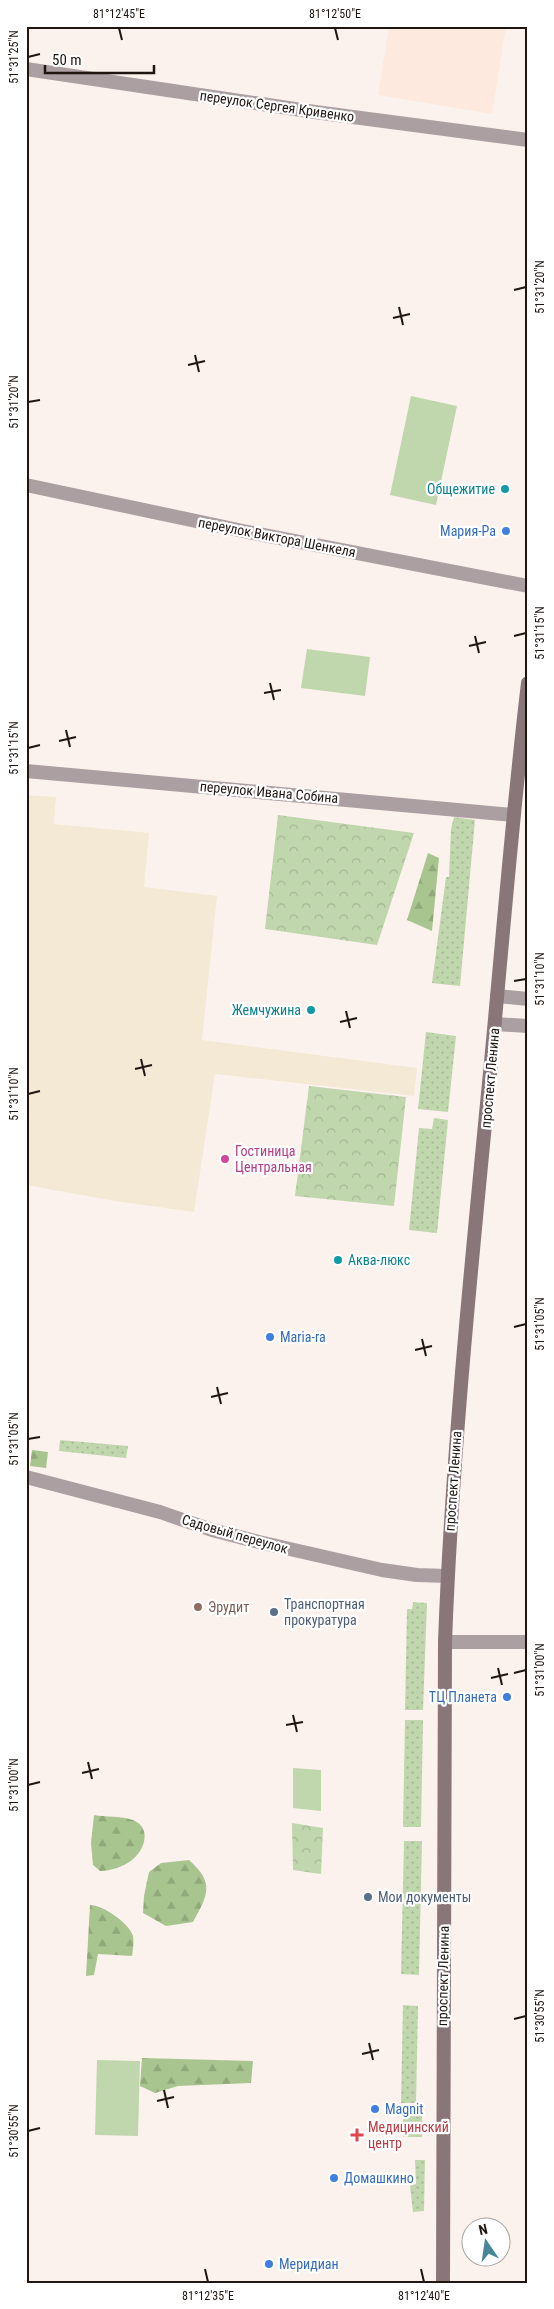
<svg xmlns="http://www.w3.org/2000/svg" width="554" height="2309" font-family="'Roboto Condensed',sans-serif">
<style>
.commercial{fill:#f4e9d4}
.built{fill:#fde9de}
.grass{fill:url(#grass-dots)}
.forest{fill:url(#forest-firs)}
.park{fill:url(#park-crowns)}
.pitch{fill:#c0d6ad}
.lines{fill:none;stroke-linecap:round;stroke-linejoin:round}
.minor{stroke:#ac9fa1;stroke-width:14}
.tertiary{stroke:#ac9fa1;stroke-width:14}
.secondary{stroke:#887679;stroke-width:14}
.ticks{fill:none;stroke:#1f1611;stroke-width:2}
.culture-dot{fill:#0f9aa8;stroke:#fff;stroke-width:2}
.shop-dot{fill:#3f7fe0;stroke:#fff;stroke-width:2}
.hotel-dot{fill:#d1479c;stroke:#fff;stroke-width:2}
.education-dot{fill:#8d6e63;stroke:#fff;stroke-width:2}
.service-dot{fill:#5c6f8a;stroke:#fff;stroke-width:2}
.health-dot{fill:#e0444e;stroke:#fff;stroke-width:2}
.labels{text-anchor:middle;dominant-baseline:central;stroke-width:4.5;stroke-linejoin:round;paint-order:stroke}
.street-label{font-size:14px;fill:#1f1611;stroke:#fff}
.culture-label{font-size:14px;fill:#0d838f;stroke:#fff;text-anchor:end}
.shop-label{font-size:14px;fill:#366cbe;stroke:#fff;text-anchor:start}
.hotel-label{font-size:14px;fill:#b23c85;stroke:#fff;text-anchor:start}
.service-label{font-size:14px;fill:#4e5e75;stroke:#fff;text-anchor:start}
.education-label{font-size:14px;fill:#785e54;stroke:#fff;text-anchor:start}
.health-label{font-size:14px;fill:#be3a42;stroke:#fff;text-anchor:start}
.neatline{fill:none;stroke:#1f1611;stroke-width:2}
.ticks-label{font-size:12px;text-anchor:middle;fill:#1f1611}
</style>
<defs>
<pattern id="grass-dots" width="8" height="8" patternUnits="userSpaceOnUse" patternTransform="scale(1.25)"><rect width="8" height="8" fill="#c0d6ad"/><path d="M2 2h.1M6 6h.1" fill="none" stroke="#a5b794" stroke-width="1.8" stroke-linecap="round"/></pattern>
<pattern id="forest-firs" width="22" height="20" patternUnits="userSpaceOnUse" patternTransform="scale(1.25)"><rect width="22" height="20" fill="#a8c58f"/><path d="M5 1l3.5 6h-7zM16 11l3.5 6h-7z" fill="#90a87a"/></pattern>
<pattern id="park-crowns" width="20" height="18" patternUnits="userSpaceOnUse" patternTransform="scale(1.25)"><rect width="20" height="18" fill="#c0d6ad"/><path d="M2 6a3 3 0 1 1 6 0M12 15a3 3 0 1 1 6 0" fill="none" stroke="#a5b794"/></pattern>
</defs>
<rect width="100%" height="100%" fill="#fcf2ed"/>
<path class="commercial" d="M26,795L56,797L54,824L149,833L144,887L217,896L202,1040L417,1068L414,1096L215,1074L194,1212L115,1201L26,1185Z"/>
<path class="built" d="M389,26H506L492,114L378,95Z"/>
<g class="grass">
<path d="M454,817L475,820L460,986L432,983L446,877H449L451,829Z"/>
<path d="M426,1032L456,1036L448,1112L418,1109Z"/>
<path d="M434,1118L448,1120L437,1233L409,1230L419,1128L432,1129Z"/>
<path d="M60,1440L128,1446L126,1458L59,1451Z"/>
<path d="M413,1602L427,1603L423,1710H405L407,1609H412Z"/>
<path d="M405,1720H423L421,1827H403Z"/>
<path d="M404,1841H422L419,1975L401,1974Z"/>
<path d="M403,2005L418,2006L416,2103H401Z"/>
<path d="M422,2109V2137H403V2110Z"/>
<path d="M415,2160H425L424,2211L413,2212L410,2186L416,2184Z"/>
</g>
<g class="forest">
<path d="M428,853L439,858L432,931L407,920Z"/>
<path d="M32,1450L48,1452L46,1468L30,1466Z"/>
<path d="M94,1815C105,1817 122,1816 133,1820C152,1828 145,1850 132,1860C123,1867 110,1871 100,1871L93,1865L91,1843Z"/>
<path d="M189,1860C215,1883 208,1895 193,1922L166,1926L143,1913L144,1896L149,1872L161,1863Z"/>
<path d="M90,1905C103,1905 129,1923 133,1936C134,1942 133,1949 132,1956L98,1954L94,1975L86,1976Z"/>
<path d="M142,2058L253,2061L251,2083L178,2086L155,2093L140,2086Z"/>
</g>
<g class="park">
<path d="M278,815L414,833L377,945L265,929Z"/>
<path d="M309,1086L406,1097L394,1206L295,1196Z"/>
<path d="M292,1823L323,1828L321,1874L293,1870Z"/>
</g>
<g class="pitch">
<path d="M411,396L457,406L436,505L390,495Z"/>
<path d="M307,649L370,657L365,696L301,688Z"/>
<path d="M293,1768L321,1770V1811L293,1808Z"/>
<path d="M97,2060L140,2061L138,2136L95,2135Z"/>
</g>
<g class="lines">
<g class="minor">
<path d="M26,69L315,112L528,140"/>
<path d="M26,485L243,531L528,586"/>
<path d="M26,771L512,815"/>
<path d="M26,1477L160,1512L212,1530L259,1542L382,1570L417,1575L447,1576"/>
<path d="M445,1642H528"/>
</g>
<g class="tertiary">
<path d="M497,996L528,999"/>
<path d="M495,1024L528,1026"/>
</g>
<path class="secondary" d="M443,2283L445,1642C452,1455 471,1269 489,1083C502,949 512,816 528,683"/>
</g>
<path class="ticks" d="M119,28L122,40M335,28L338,40M28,57L40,54M514,290L526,287M399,307L403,325M393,318L410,314M195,355L199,372M188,365L205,361M28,402L40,400M475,636L479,653M514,636L526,633M469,646L486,642M270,683L274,700M264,693L281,690M66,730L70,747M59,741L76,737M28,748L40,745M514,981L526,979M346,1011L350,1028M340,1022L357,1018M141,1059L145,1076M135,1069L152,1065M28,1094L40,1091M514,1327L526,1324M422,1339L426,1356M415,1350L432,1346M217,1387L221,1404M211,1397L228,1393M28,1439L40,1437M498,1668L502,1685M514,1673L526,1670M491,1678L508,1674M293,1715L297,1732M286,1725L303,1722M88,1762L92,1779M82,1773L99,1769M28,1785L40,1782M514,2019L526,2016M369,2043L373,2060M362,2054L379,2050M164,2090L168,2108M157,2101L174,2097M28,2131L40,2128M205,2269L208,2282M421,2269L424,2282"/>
<g class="culture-dot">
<circle cx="505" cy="489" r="5"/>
<circle cx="311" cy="1010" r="5"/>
<circle cx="338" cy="1260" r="5"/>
</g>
<g class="shop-dot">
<circle cx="506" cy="531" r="5"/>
<circle cx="270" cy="1337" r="5"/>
<circle cx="507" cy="1697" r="5"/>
<circle cx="375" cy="2109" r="5"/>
<circle cx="334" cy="2178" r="5"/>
<circle cx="269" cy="2264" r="5"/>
</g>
<circle class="hotel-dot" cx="225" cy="1159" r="5"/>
<circle class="education-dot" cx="198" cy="1607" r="5"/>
<g class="service-dot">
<circle cx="274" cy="1612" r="5"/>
<circle cx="368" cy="1897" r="5"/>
</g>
<path class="health-dot" d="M354.5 2127.5h5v5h5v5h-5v5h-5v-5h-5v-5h5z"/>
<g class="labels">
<g class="street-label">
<text transform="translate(277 106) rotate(8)">переулок Сергея Кривенко</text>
<text transform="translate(277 537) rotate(11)">переулок Виктора Шенкеля</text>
<text transform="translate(269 792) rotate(5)">переулок Ивана Собина</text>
<text transform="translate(490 1078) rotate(-85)">проспект Ленина</text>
<text transform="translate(453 1481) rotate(-86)">проспект Ленина</text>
<text transform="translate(235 1534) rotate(16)">Садовый переулок</text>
<text transform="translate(443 1976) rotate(-89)">проспект Ленина</text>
</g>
<g class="culture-label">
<text x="495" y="489">Общежитие</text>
<text x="301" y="1010">Жемчужина</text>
<text x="348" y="1260" text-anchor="start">Аква-люкс</text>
</g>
<g class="shop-label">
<text x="496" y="531" text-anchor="end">Мария-Ра</text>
<text x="280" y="1337">Maria-ra</text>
<text x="497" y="1697" text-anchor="end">ТЦ Планета</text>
<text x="385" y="2109">Magnit</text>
<text x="344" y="2178">Домашкино</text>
<text x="279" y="2264">Меридиан</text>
</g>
<g class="hotel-label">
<text x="235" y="1151">Гостиница<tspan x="235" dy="16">Центральная</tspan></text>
</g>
<g class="service-label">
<text x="284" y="1604">Транспортная<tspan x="284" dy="16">прокуратура</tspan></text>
<text x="378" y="1897">Мои документы</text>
</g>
<g class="education-label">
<text x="208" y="1607">Эрудит</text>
</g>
<g class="health-label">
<text x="368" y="2127">Медицинский<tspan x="368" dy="16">центр</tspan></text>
</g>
</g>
<rect width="554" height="2309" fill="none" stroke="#ffffff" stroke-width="55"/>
<g transform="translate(486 2242) rotate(347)"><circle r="24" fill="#ffffff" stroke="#a5a2a0"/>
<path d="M0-4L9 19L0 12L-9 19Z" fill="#458899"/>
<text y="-8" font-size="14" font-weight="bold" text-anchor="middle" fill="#1f1611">N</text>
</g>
<path d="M45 65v8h109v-8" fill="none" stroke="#1f1611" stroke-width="2.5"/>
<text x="52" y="65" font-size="15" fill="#1f1611" stroke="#ffffff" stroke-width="4" paint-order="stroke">50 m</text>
<rect x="28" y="28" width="498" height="2254" class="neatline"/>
<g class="ticks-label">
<text x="119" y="18">81°12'45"E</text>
<text x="335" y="18">81°12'50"E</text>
<text transform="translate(14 57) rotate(-90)" y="4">51°31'25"N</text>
<text transform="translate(540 287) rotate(-90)" y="4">51°31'20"N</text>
<text transform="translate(14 402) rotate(-90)" y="4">51°31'20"N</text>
<text transform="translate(540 633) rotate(-90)" y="4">51°31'15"N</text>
<text transform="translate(14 748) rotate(-90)" y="4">51°31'15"N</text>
<text transform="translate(540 979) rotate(-90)" y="4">51°31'10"N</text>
<text transform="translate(14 1094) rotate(-90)" y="4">51°31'10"N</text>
<text transform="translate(540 1324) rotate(-90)" y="4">51°31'05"N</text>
<text transform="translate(14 1439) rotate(-90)" y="4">51°31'05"N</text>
<text transform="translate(540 1670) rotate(-90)" y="4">51°31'00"N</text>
<text transform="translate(14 1785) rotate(-90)" y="4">51°31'00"N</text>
<text transform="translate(540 2016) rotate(-90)" y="4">51°30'55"N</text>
<text transform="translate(14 2131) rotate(-90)" y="4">51°30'55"N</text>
<text x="208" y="2300">81°12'35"E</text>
<text x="424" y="2300">81°12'40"E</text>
</g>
</svg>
